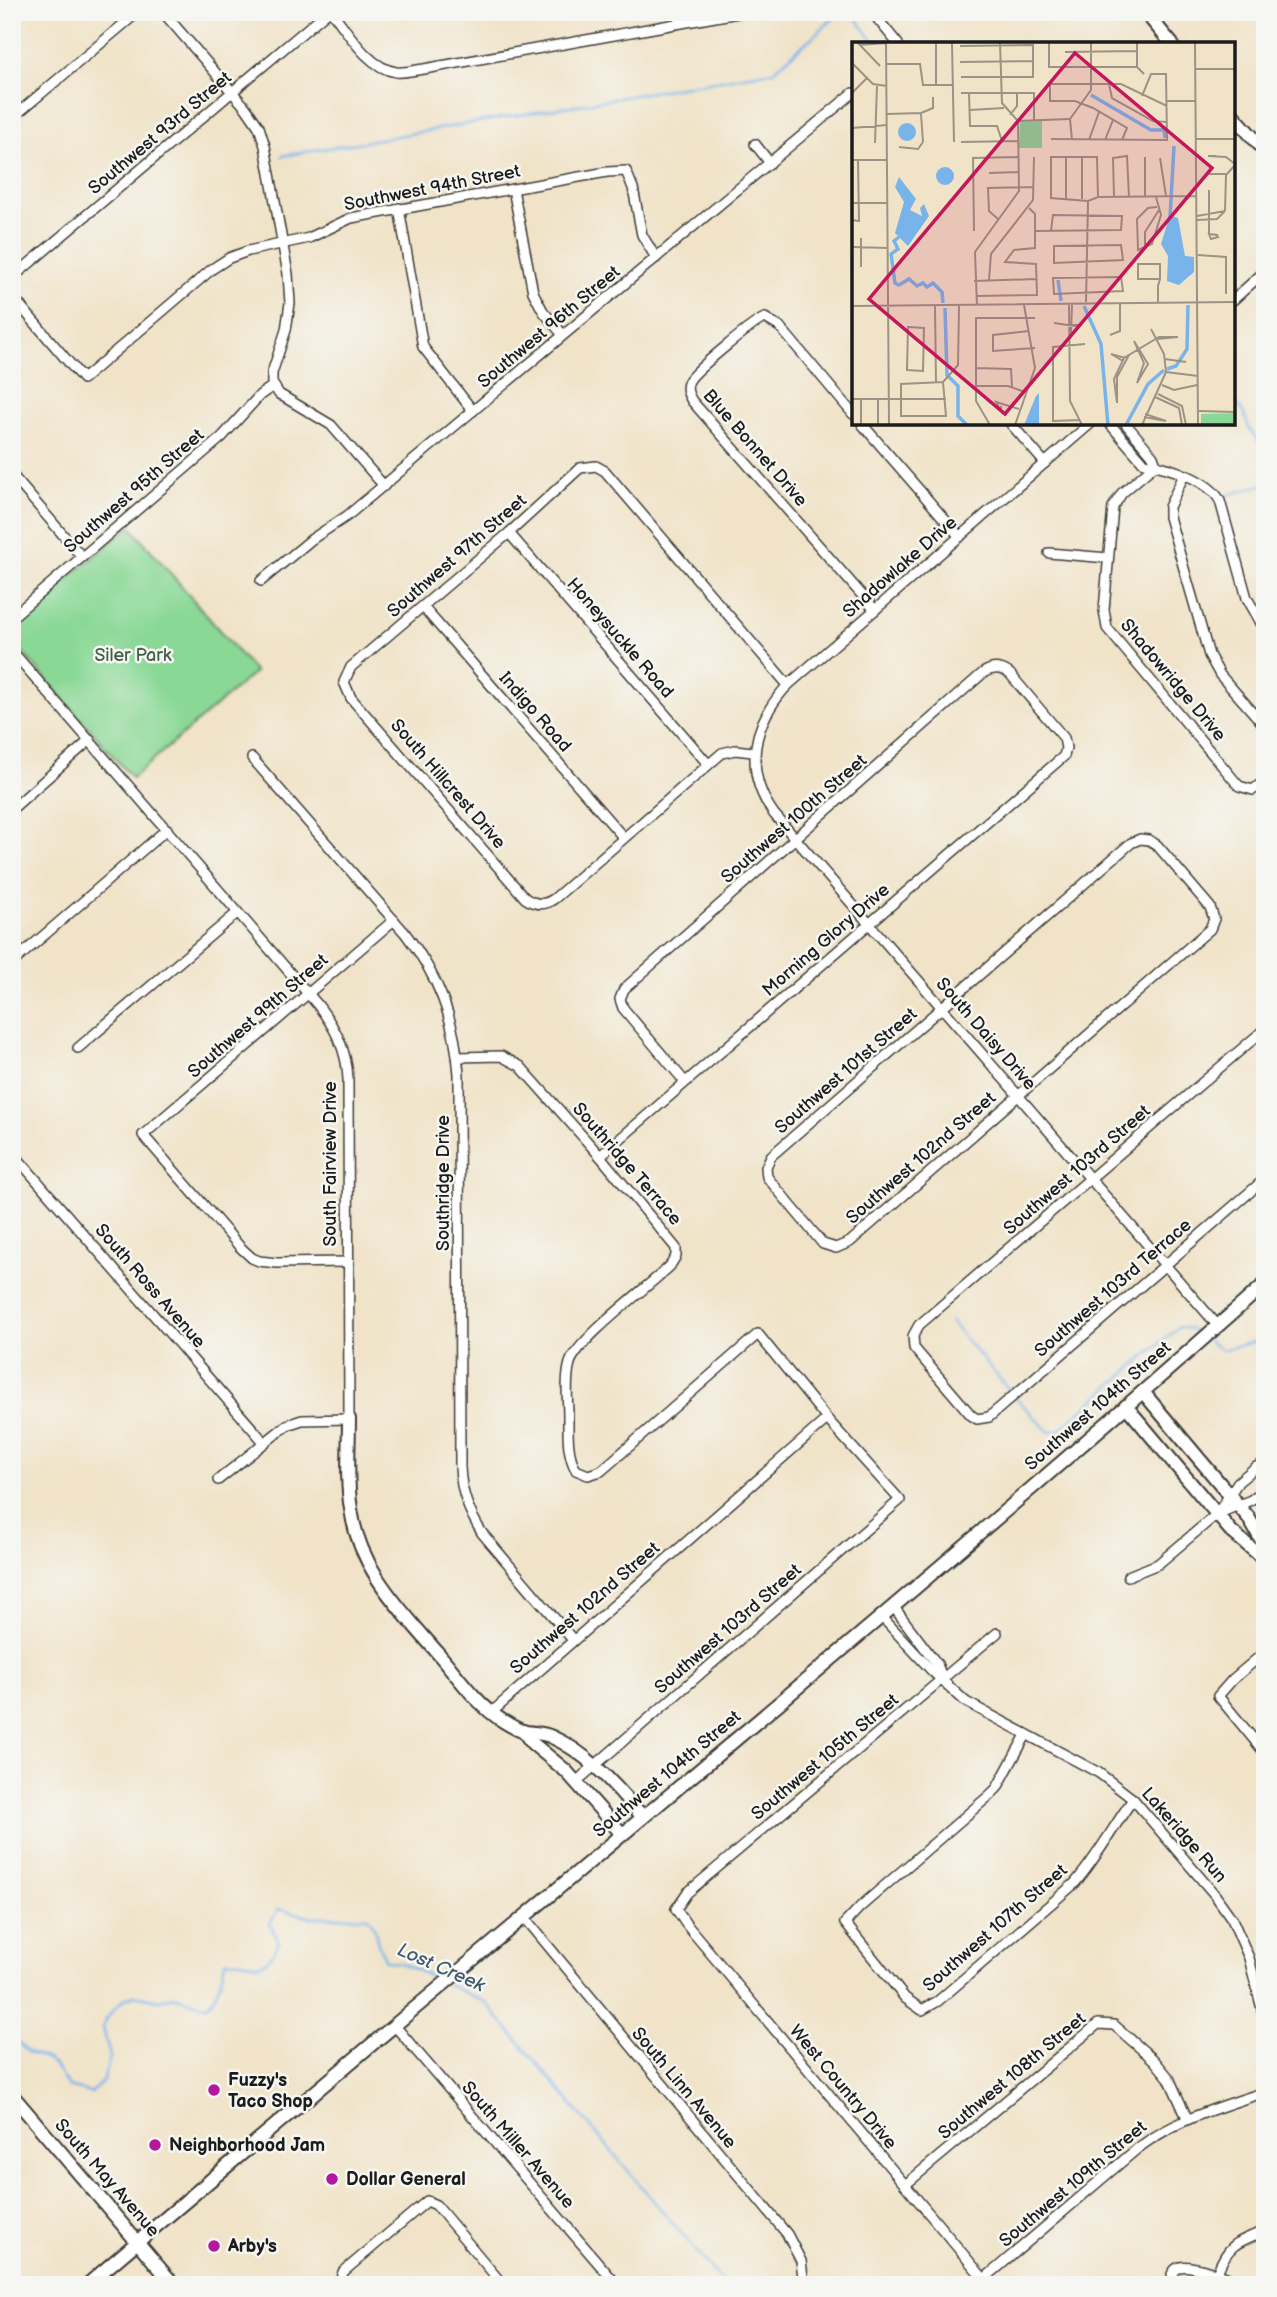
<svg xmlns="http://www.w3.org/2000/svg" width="1277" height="2297" font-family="'Balsamiq Sans',sans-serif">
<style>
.green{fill:#8ad896;stroke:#537a59;stroke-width:2}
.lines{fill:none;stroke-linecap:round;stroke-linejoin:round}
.stream{stroke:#78b4ea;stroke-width:2.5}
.street-casing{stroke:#3c3a36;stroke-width:12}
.secondary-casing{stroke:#3c3a36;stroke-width:16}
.street{stroke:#fff;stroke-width:9}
.secondary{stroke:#fff;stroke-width:12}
.poi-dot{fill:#b5179e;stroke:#f6f6f2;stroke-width:2.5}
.labels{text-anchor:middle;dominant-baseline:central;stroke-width:5;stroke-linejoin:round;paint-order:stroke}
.street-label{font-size:18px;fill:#1c1c1c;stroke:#f6f6f2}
.park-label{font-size:18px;fill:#425e47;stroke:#f6f6f2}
.poi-label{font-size:18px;font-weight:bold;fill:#1c1c1c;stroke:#f6f6f2;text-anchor:start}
.water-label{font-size:19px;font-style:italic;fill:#41596e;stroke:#f6f6f2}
.inset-river{fill:none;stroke:#78b4ea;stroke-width:3.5}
.inset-road{fill:none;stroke:#9b9383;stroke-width:2}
.view{fill:#c2185b;fill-opacity:0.15;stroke:#c2185b;stroke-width:3.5}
.inset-edge{fill:none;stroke:#1c1c1c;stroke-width:3.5}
</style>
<rect width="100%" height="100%" fill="#f6f6f2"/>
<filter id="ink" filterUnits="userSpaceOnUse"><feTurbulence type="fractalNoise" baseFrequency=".0143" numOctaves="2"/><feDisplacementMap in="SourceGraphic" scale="14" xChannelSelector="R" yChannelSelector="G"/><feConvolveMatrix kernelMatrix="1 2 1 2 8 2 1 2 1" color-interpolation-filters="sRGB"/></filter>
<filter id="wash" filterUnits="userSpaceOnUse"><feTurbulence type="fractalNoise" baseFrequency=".00686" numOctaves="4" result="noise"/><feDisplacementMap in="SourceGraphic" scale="28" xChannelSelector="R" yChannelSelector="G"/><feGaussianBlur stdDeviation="1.57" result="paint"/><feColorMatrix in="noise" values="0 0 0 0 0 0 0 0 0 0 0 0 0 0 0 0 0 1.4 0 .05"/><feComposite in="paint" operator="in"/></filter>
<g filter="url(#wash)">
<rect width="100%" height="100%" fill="#f0e3c8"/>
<path class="green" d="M130,526L255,672L132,778L12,640V627L15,623Z"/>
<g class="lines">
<g class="stream">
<path d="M851,12L876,44"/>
<path d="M282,156L773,71L840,13L847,12"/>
<path d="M1233,400L1244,413L1249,428L1265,451"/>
<path d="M1222,497L1265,484"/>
<path d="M950,1321L1012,1393"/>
<path d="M1208,1341L1222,1350L1253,1342H1265"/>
<path d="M1016,1398L1049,1432L1058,1431L1179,1327L1189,1329L1200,1335"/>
<path d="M448,1985L485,2002L725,2285"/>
<path d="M12,2037L28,2052L48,2060L55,2066L68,2087L91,2093L103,2081L110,2057L103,2027L105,2020L123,2000L134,1995L159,2000L173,1996L206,2006C219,1996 221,1977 225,1961C255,1956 261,1980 279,1942L270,1924L278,1909L311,1917H368C376,1927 375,1932 378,1944C380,1949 384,1955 386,1961L401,1963L439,1980"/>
</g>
</g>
</g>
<g filter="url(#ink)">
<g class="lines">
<g class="street-casing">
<g id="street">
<path d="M163,12L246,108L259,127L265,146L288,274L290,303L286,330L272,373V383L279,394L331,425L384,486"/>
<path d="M332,12C348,32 368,68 396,72C405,73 415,70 424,69L743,12"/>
<path d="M872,12L898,44"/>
<path d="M12,118L138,12"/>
<path d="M755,144L770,163"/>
<path d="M513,189L533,292L543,311L563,335"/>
<path d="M399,208L423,347L473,411"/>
<path d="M12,278L327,12"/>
<path d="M12,296L83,379L212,269L229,258L248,251L309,238L351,218L607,172L626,171L633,188L642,235L656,258"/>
<path d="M1233,300L1265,271"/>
<path d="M853,414L780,327L765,318C756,320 693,372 689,381C685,388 688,395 692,401L875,610"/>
<path d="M862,424L960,537"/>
<path d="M1011,424L1045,463"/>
<path d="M1090,424L788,685C753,722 742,770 774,814L1218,1326"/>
<path d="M1110,424L1144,463C1166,466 1210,480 1220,501L1247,598L1265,630"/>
<path d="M1126,424L1153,456L1156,464"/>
<path d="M1156,464L1122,493L1113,507L1104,610L1107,628L1239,786L1253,790L1265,780"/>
<path d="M12,475L82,557"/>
<path d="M1184,475L1169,507V517L1209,655L1220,675L1265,726"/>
<path d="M509,533L708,764"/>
<path d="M1049,553L1108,558"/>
<path d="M261,581L312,539L347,516L853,93"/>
<path d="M423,607L623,837"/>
<path d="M12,617L222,437L260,395L273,386"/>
<path d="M12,651L317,1004C335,1027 347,1050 348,1079L349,1419L302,1420L287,1425L218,1480"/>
<path d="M753,752L735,750L722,753L555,898C545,906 535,905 525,898L351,698L344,682L351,667L509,533L580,468L596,466L605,471L788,685"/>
<path d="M252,758L405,933C438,975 455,1020 459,1074L460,1467C461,1493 469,1512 482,1533L573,1640"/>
<path d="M12,809L90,740"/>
<path d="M1140,839L1149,840L1157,845L1210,907L1214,919L1210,929L850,1242L836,1248L823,1244L767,1177L766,1167L771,1156L1131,843Z"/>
<path d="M12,963L167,829"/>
<path d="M1265,1029L919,1325L913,1336L914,1348L971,1415L977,1419L989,1417L1265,1179"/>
<path d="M78,1048L237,913"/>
<path d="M457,1057L501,1056L520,1066L600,1156L676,1248V1256L670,1266C648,1287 578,1339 570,1363C565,1380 568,1400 568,1417C568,1435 567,1454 576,1470L588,1475L601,1471L758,1334L827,1419L900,1500L576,1782"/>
<path d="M12,1152L264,1442"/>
<path d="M600,1156L1064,756L1066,748L1064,738L1010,674C1001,667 992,667 983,673L624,989L620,999L623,1008L685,1082"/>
<path d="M348,1262L277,1263L259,1261L252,1258L240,1247L143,1135L394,920"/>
<path d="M1217,1514L1251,1500L1265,1489"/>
<path d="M1128,1576L1158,1564L1217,1514L1238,1482L1256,1467L1265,1463"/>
<path d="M893,1606L937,1664L942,1677"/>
<path d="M881,1616L932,1671L966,1702L1099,1773L1133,1799L1215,1895L1232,1919L1249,1958L1265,2021"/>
<path d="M1265,1652L1233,1679L1218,1696L1265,1753"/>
<path d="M492,1712L827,1419"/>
<path d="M1026,1735L997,1788L990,1795L860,1907L845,1923L905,1998L922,2010L938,2001L1074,1884C1097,1858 1113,1827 1133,1799"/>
<path d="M525,1918L787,2234L801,2261L804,2285"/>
<path d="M395,2026L617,2285"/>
<path d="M905,2185L1098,2024L1114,2025L1154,2060L1169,2078L1187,2118"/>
<path d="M1217,2273C1228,2244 1237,2242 1265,2231"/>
<path d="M984,2279L1138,2148C1177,2119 1220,2107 1265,2092"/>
<path d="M342,2285L340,2282L343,2272L427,2201L436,2205L503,2285"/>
<path d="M989,2285L686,1924L676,1909L687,1893L997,1633"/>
<path d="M1174,2285L1172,2274C1174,2271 1175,2268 1180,2267C1191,2264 1233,2278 1243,2285"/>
</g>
</g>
<g class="secondary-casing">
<g id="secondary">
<path d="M1145,12L1172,44"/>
<path d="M1233,115L1265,151"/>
<path d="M1143,1392L1248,1517L1265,1546"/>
<path d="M1126,1406L1231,1531L1265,1560"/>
<path d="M349,1419C349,1449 346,1480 351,1509C359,1569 400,1609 437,1652C457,1675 477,1705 503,1721C508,1724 516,1729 522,1731C532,1734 542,1732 552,1737C591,1755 616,1787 643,1817"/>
<path d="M523,1731L532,1743L566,1771L622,1834"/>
<path d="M12,2095L174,2285"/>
<path d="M87,2285C479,1950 880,1627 1265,1284"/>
</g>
</g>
<use href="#street" class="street"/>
<use href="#secondary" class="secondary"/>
</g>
</g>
<g class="poi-dot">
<circle cx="214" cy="2090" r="7"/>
<circle cx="155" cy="2145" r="7"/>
<circle cx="332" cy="2179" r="7"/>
<circle cx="214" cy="2246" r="7"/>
</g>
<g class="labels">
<g class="street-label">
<text transform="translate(160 133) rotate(-40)">Southwest 93rd Street</text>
<text transform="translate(432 188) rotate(-11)">Southwest 94th Street</text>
<text transform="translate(549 327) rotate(-40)">Southwest 96th Street</text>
<text transform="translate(755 448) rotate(49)">Blue Bonnet Drive</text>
<text transform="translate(134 491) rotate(-41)">Southwest 95th Street</text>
<text transform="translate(457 556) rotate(-41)">Southwest 97th Street</text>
<text transform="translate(900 567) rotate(-41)">Shadowlake Drive</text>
<text transform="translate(620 638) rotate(49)">Honeysuckle Road</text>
<text transform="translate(1173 680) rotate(50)">Shadowridge Drive</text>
<text transform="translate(535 712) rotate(49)">Indigo Road</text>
<text transform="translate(448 784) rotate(49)">South Hillcrest Drive</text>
<text transform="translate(794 819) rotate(-41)">Southwest 100th Street</text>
<text transform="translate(826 940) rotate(-41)">Morning Glory Drive</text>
<text transform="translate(258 1016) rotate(-41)">Southwest 99th Street</text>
<text transform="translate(986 1034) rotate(49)">South Daisy Drive</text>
<text transform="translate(846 1071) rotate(-41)">Southwest 101st Street</text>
<text transform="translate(921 1158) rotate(-41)">Southwest 102nd Street</text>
<text transform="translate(330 1164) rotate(-90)">South Fairview Drive</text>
<text transform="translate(627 1164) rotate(49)">Southridge Terrace</text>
<text transform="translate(1077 1170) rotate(-41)">Southwest 103rd Street</text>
<text transform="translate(443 1183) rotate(-90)">Southridge Drive</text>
<text transform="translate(150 1286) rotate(49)">South Ross Avenue</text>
<text transform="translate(1113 1288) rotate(-41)">Southwest 103rd Terrace</text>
<text transform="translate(1098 1406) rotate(-41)">Southwest 104th Street</text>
<text transform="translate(585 1608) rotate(-41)">Southwest 102nd Street</text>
<text transform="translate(728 1629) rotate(-41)">Southwest 103rd Street</text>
<text transform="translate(825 1757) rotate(-40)">Southwest 105th Street</text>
<text transform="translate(667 1774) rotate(-40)">Southwest 104th Street</text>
<text transform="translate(1184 1835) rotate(49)">Lakeridge Run</text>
<text transform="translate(995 1928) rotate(-41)">Southwest 107th Street</text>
<text transform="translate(1012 2076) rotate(-40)">Southwest 108th Street</text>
<text transform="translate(843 2087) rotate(50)">West Country Drive</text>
<text transform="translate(684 2088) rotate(50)">South Linn Avenue</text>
<text transform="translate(518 2145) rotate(49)">South Miller Avenue</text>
<text transform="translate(107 2178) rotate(49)">South May Avenue</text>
<text transform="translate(1073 2184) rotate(-40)">Southwest 109th Street</text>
</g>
<g class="park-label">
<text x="133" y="655">Siler Park</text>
</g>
<g class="poi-label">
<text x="228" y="2080">Fuzzy's<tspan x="228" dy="21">Taco Shop</tspan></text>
<text x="169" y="2145">Neighborhood Jam</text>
<text x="346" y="2179">Dollar General</text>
<text x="228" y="2246">Arby's</text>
</g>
<g class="water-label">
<text transform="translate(441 1968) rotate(24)">Lost Creek</text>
</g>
</g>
<g transform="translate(852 42)">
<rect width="383" height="383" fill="#f0e3c8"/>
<path d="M190,79V106H167L168,80ZM383,371V383H349V372Z" fill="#8ad896"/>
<path d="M46 90a9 9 0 1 1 18 0a9 9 0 1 1-18 0ZM84 134a9 9 0 1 1 18 0a9 9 0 1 1-18 0ZM47,135L64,157L58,168L70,174L68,166L72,162L77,174L56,204L43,191L52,160L43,145ZM318,173L326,176L333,214L342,215V230L327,243L315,239L316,214L309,202ZM187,351V383H172L184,354Z" fill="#78b4ea"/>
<path class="inset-river" d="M239,53L299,88H312L313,96M318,175L322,104M47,195L42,199L46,207L39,212L43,241L47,243L57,237L65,244L71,241L75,245L81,241L90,250L91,261M206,238L209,259M232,264L249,302L256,383M93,266L95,333L106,344V374L115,383M315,327L324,324L335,307L336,263M274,383L296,342L312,328"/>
<path class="inset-road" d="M6,1L28,24M34,1L37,383M84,1V43M100,1L102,100M197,1V25H285M285,1V25L292,32M343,1L346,383M7,3L34,1M108,4L181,3V35H109M213,10L285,9M108,20L181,19M0,21L21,42L35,44M34,22H68L71,43H100M344,27H384M257,42L260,56L301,79L314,80M0,51L15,36M109,51H182V78M117,51L118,84H145L150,99M315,59H344M118,68L152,66M69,71L81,66V55M35,72L69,71M69,72L71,100M158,73L165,64V51M166,79L217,77M0,86L35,83M199,97L315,98L314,32H299L290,54M344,97H384M220,98L218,77L239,48V1M237,98L247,70M253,98L261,78M270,98L275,86L241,66L223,59H198V42H269L315,64M109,100L166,99M23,101L25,44M47,105L66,107L71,100M214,114V157M230,114V157M364,114H356L374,115L383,122M293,115V155M308,116L314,154M0,118H35M137,131L166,130M364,132H356H374M262,154L261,116L275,114L277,155M304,155L309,173L300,202L286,208L285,177L296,166L305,165M357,156V148V192M236,159L199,156V115H245L246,155M236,159L246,155L345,154M0,161H36M373,169L374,133L384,122M345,174L373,169M146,177L137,169L136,146L182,145M0,178L7,179L6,118M345,178L365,177L373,169M122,189L121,116L166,115M183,189L269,188L270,174L201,173L199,189M357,192L365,193L366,195L359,197ZM9,196V225M202,204L269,203L271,218L202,221ZM0,205L36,206M293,206V190L307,168M346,213L374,215V252M201,236L269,235L271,249L202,252ZM137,238L139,212L181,158L182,115M122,239L184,237M125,254L185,253L184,222L153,220L162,208L183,206V172L177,166M234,260L236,160M306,261V244L308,237V222H286V237H308M217,263L218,359L230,383M0,264L384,260M83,264L84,341M125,264L123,210L167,149L166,79L150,61L148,1M202,281L223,284L228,283H217M56,285L72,286L71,329L55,328ZM177,289L141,293V309L183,306M219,291L220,263M258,293L268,289V262M282,299L296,322L285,341L292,321ZM277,313L265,335V361L262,337L272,316L307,295H326L305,297M313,317L334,320M271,319L259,312L273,316M124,326L159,327L160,345M314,330L346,334M91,340L94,374H49V342ZM91,340L106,323L107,264M310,343L322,348L345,343M124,344H156L173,350M306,352L330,364L334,383M303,355L327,366L330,383M0,357H94M9,357V383M26,357V383M149,364V369L144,360L167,367M347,369L384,370M292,375L314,379L293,372M228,378L201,379V305L233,302M138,383L124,359V276H183M163,383L183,326L172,263M290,383L314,330L312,312L299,287"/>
<path class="view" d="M223,11L360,126L153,372L17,257Z"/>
<rect width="383" height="383" class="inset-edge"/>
</g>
<rect width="1277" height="2297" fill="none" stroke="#f6f6f2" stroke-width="42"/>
</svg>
